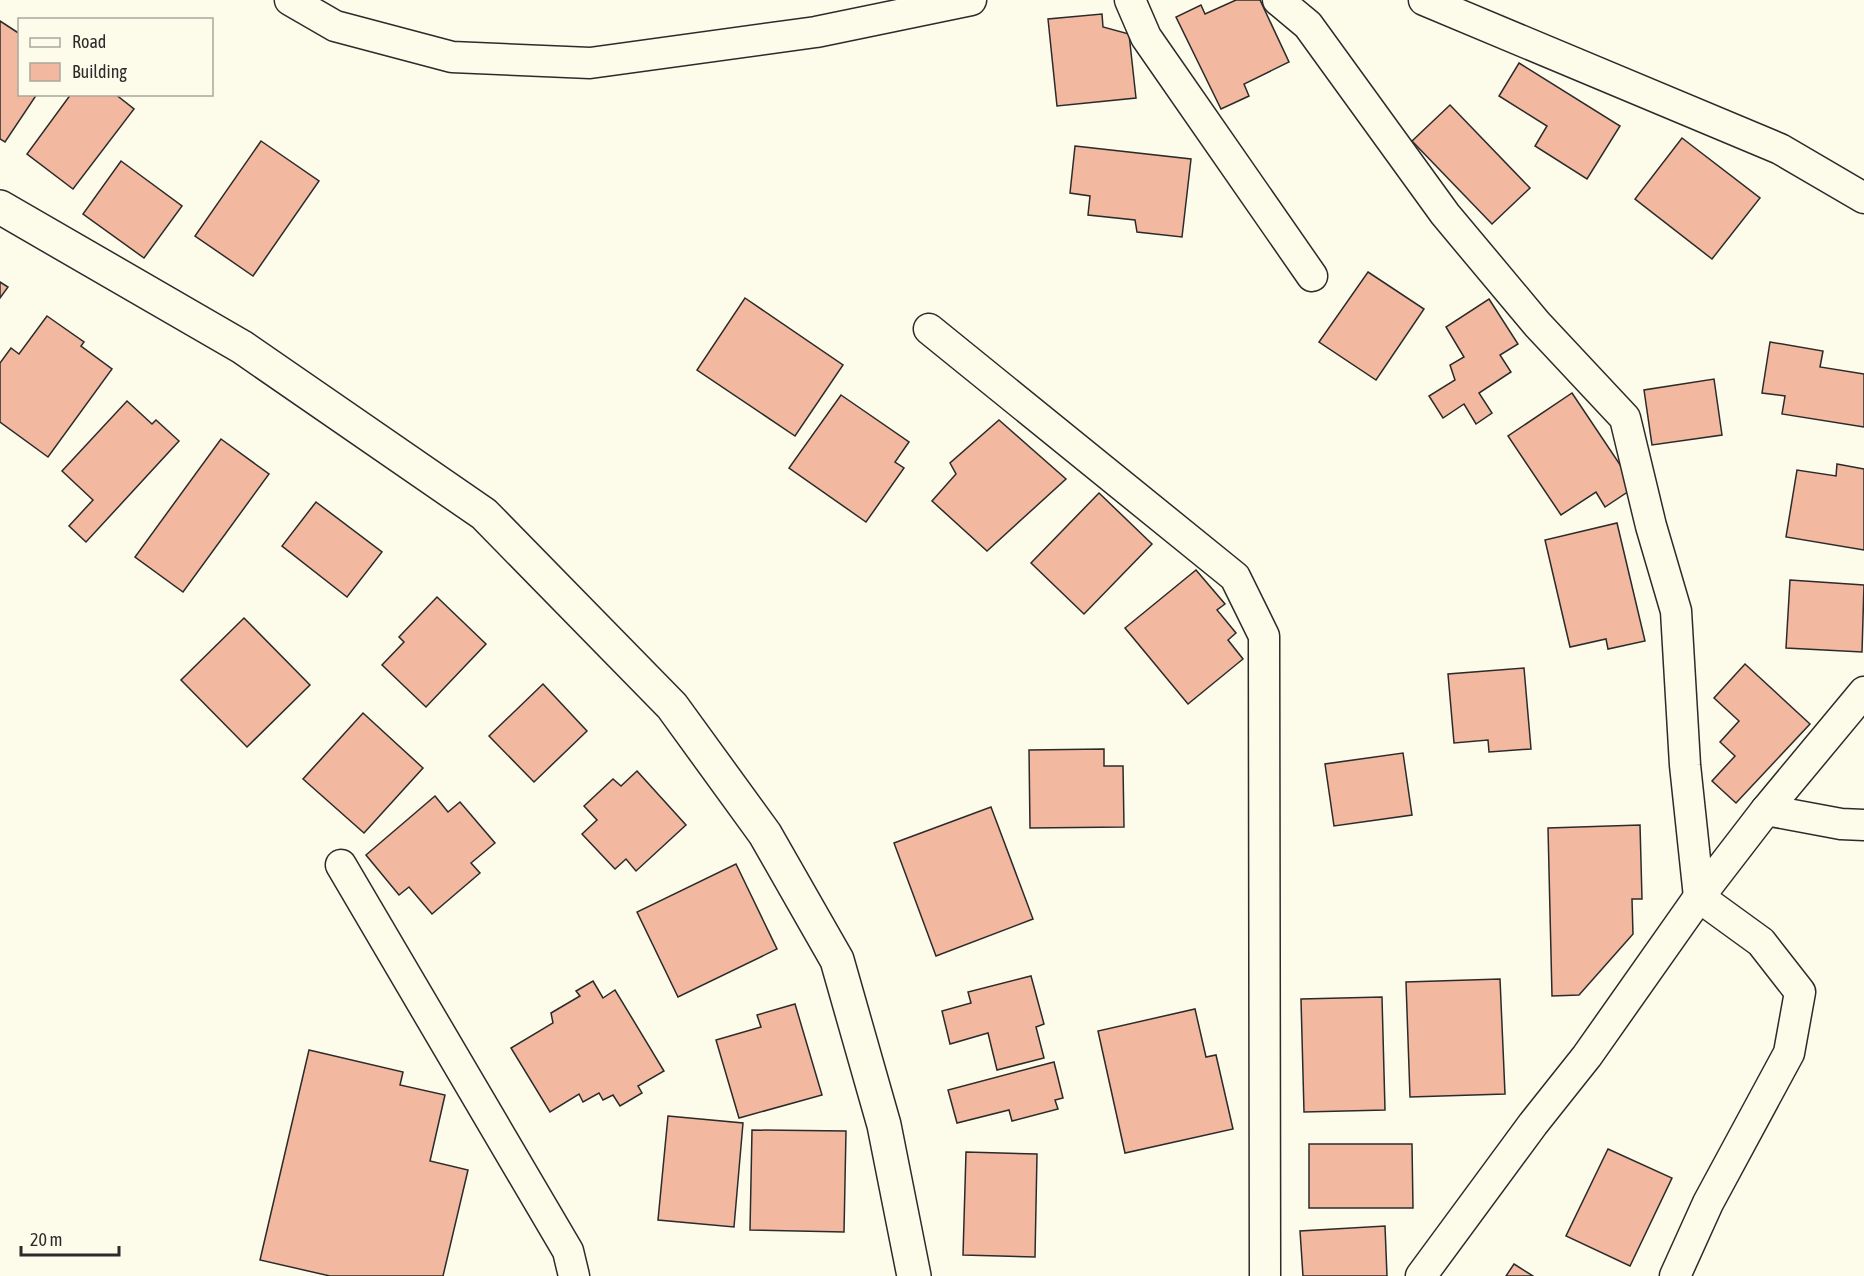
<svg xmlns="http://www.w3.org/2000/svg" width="1864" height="1276" font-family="'Asap Condensed',sans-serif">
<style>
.building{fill:#f2b8a0;stroke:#2b2b2b;stroke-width:1.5}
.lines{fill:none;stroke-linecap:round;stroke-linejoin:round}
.minor-casing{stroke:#2b2b2b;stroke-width:33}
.secondary-casing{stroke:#2b2b2b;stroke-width:36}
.minor{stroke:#fdfbea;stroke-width:30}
.secondary{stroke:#fdfbea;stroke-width:33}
</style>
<rect width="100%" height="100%" fill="#fdfbea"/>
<g class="building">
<path d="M1236,0H1260L1289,62L1244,84L1249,96L1221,109L1176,17L1201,5L1205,14Z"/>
<path d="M1102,14L1103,27L1129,34L1136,98L1057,106L1048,19Z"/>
<path d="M0,21L20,34V94H37L5,142L0,139Z"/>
<path d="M1519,63L1620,126L1587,179L1535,146L1547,126L1499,96Z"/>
<path d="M71,94H115L134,109L73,189L27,154Z"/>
<path d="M1450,105L1530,188L1492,224L1412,141Z"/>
<path d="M1682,138L1760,198L1712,259L1635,199Z"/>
<path d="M261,141L319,181L253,276L195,236Z"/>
<path d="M1075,146L1191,159L1182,237L1137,232L1135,220L1088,215L1090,196L1070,193Z"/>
<path d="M121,161L182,206L144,258L83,214Z"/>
<path d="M1368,272L1424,309L1376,380L1319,342Z"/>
<path d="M0,282L8,287L0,298Z"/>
<path d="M745,298L843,365L795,436L697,370Z"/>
<path d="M1489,299L1518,344L1500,355L1511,372L1479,393L1492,413L1476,424L1464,404L1443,418L1429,396L1455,380L1450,365L1464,357L1446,327Z"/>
<path d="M47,316L84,342L81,346L112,369L48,457L0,422V363L11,348L19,354Z"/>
<path d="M1770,342L1823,351L1820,367L1864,374V427L1782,414L1785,396L1762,393Z"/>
<path d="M1714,379L1722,435L1652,445L1644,390Z"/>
<path d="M1572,393L1635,487L1605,507L1596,492L1561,515L1508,436Z"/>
<path d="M841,395L909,442L895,462L904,468L866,522L789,468Z"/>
<path d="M127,401L152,424L156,420L179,441L86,542L69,526L93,500L62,471Z"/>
<path d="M999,420L1066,479L987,551L932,501L956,474L950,463Z"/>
<path d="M221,439L269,474L183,592L135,557Z"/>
<path d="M1837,464L1864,469V550L1786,537L1797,470L1836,476Z"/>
<path d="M1099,493L1152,544L1084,614L1031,563Z"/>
<path d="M316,502L382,552L347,597L282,546Z"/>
<path d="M1617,523L1645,641L1608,649L1606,639L1570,647L1545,540Z"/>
<path d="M1196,570L1225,604L1217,610L1236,633L1228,640L1243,659L1188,704L1125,628Z"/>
<path d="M1790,580L1864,585L1862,652L1786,648Z"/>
<path d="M437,597L486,644L426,707L382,665L404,642L399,637Z"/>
<path d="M244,618L310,685L247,747L181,680Z"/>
<path d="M1745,664L1810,724L1736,803L1712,781L1735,756L1720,742L1739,721L1714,698Z"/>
<path d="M1524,668L1531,749L1489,752L1488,740L1454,743L1448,674Z"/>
<path d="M543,684L587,731L534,782L489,736Z"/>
<path d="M363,713L423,768L364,833L303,779Z"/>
<path d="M1104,749V766H1123L1124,827L1030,828L1029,750Z"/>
<path d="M1403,753L1412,815L1334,826L1325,764Z"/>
<path d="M637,771L686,825L636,871L626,859L615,869L582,834L597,820L584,806L613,779L621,786Z"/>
<path d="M435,796L448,812L460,802L495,843L471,863L480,873L432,914L409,887L399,895L366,855Z"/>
<path d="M991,807L1033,919L936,956L894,843Z"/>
<path d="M1640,825L1642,899H1632L1633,934L1579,995L1552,996L1548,828Z"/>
<path d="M736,864L777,949L678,997L637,912Z"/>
<path d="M1031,976L1044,1024L1036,1027L1044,1058L997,1070L988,1033L950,1044L942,1011L971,1003L968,992Z"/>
<path d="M1500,979L1505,1094L1410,1097L1406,982Z"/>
<path d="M593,981L603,998L615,990L664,1071L638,1086L642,1093L620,1106L613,1095L603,1100L599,1093L583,1102L579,1094L550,1112L511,1048L553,1023L551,1013L580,996L576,991Z"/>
<path d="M1382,997L1385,1110L1304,1112L1301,999Z"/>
<path d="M795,1004L822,1095L739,1118L716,1040L761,1027L757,1015Z"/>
<path d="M1195,1009L1206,1057L1216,1055L1233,1129L1125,1153L1098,1031Z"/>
<path d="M309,1050L403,1072L400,1085L445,1095L430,1161L468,1170L443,1276H330L260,1260Z"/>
<path d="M1054,1062L1063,1098L1055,1100L1058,1109L1012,1121L1009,1110L957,1123L948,1090Z"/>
<path d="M668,1116L743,1123L734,1227L658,1220Z"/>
<path d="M752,1130L846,1131L844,1232L750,1230Z"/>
<path d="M1309,1144H1412L1413,1208H1309Z"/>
<path d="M1608,1149L1672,1178L1630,1266L1566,1236Z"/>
<path d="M966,1152L1037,1154L1035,1257L963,1255Z"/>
<path d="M1385,1226L1387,1276H1303L1300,1231Z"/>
<path d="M1514,1264L1533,1276H1506Z"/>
</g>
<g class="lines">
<g class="minor-casing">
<g id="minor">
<path d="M290,0L335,26L452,57L590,63L816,32L971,0"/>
<path d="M1130,0L1146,37L1312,276"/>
<path d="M1278,0L1308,25L1445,214L1537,324L1625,418L1651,526L1676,611L1685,765L1699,897L1761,942L1800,992L1789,1053L1708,1203L1675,1276"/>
<path d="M1424,0L1780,149L1864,198"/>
<path d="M929,329L1235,577L1264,636L1265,1276"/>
<path d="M1766,810L1864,692"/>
<path d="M341,865L568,1251L574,1276"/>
<path d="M1421,1276L1533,1124L1587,1056L1699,897L1766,810L1841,824L1864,825"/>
</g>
</g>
<g class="secondary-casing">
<path id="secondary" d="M0,207L242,347L484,514L672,706L765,834L837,960L884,1125L914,1276"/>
</g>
<use href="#minor" class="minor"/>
<use href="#secondary" class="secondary"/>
</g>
<rect x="18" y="18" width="195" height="78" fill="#fdfbea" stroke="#a9a89e" stroke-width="1.5"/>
<rect x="30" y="38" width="30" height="9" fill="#fdfbea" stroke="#a9a89e" stroke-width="1.5"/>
<text x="72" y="48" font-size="18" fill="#2b2b2b">Road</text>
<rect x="30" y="63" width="30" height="18" fill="#f2b8a0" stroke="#a9a89e" stroke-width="1.5"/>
<text x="72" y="78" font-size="18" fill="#2b2b2b">Building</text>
<path d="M21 1246v9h98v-9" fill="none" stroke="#2b2b2b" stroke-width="3"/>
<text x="30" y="1246" font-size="18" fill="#2b2b2b" stroke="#fdfbea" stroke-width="4.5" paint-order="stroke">20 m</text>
</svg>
